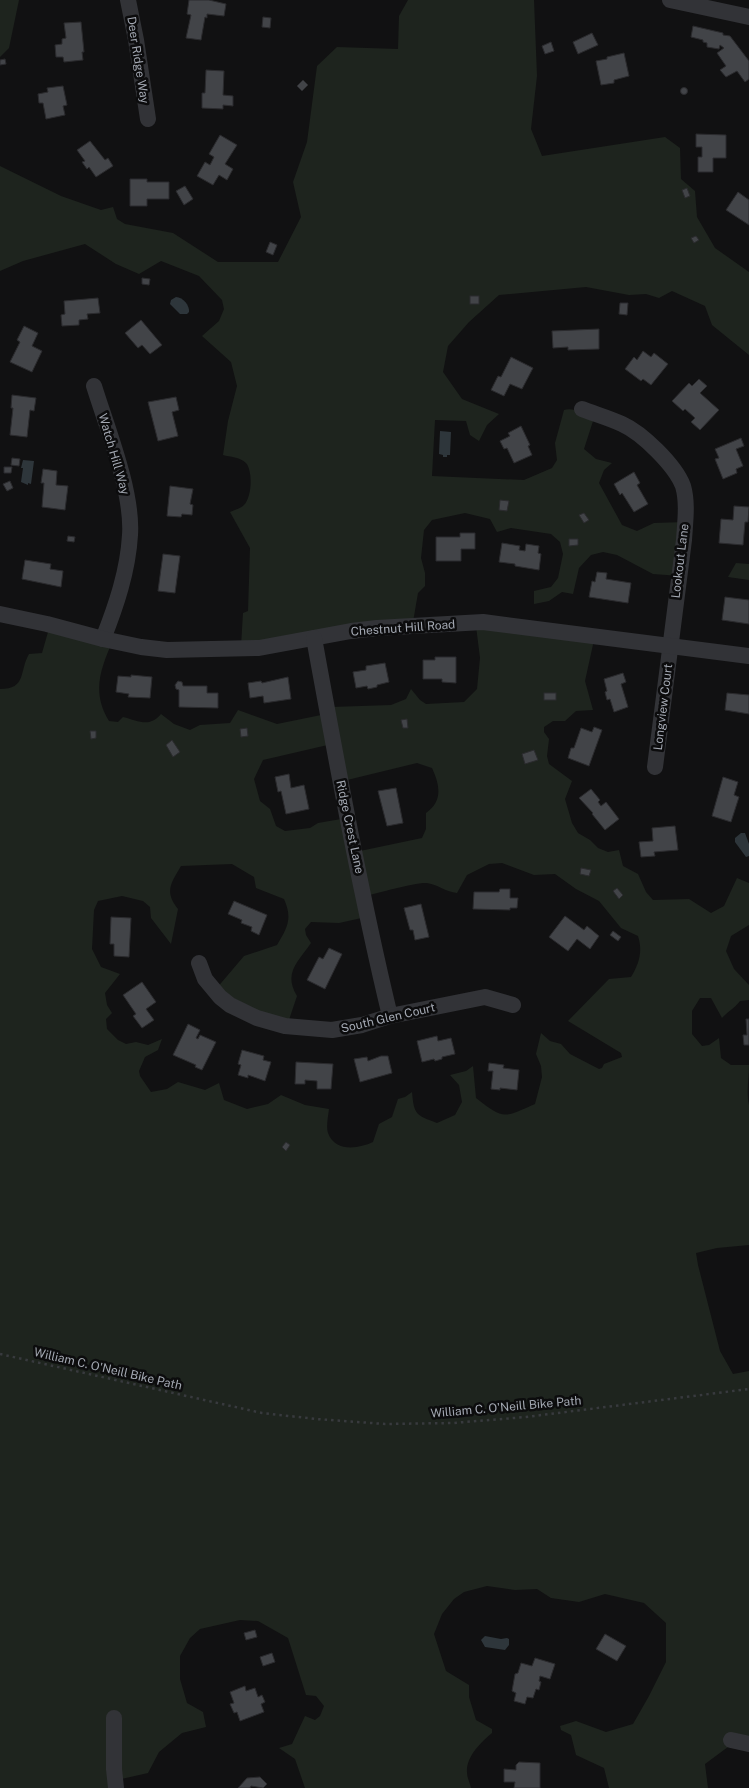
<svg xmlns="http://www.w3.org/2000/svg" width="749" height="1788" font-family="'Public Sans',sans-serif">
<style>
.green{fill:#1e241e;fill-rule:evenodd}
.water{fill:#2e363b}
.building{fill:#424448;stroke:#2b2b2e}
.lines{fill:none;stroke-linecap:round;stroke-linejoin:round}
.path{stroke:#383a3e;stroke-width:2.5;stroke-dasharray:2.5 4;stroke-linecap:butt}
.minor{stroke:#323337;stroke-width:16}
.labels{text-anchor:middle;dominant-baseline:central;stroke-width:5;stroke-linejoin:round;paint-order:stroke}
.street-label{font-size:12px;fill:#a3a8b2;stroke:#0c0c0d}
</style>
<rect width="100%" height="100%" fill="#111112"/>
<g class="green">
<path d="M0,0H19L9,48L0,57Z"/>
<path d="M408,0H534L537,76L531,129L542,156L665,137L680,148L681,179L695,191L697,217L715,248L749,272V355L712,325L705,306L672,291L659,298L646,294L629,295L586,287L499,295L469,322L448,346L443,372L462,399L499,414L487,425L479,441L470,435L466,421L435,420L432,476L524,480L552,468L557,460L555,443L564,410C573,407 586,414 594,418L584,449L596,459L612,463L604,470L599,483L622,525L637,531L654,523L685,522L680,576L653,574L617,555L603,552L591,555L579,568L573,594L562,592L549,601L534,604V591L551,587L558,578L563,554L560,542L551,534L511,528L497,532L490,519L465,513L432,520L424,530L421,558L425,573V586L418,593L413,622L241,646L243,613L248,611L250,548L230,512C235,510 241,508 244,505C252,497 253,471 246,463C240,457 230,457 223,455L228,421L237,386L231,362L202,336L219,321L224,309L222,300L199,276L161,261L139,274L116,264L85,244L23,261L0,271V166L61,196L101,210L113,207L117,219L125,224L173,233L218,262H278L301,217L293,182L307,142L317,66L337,47L398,49L399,16Z"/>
<path d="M736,563L749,564V580L728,577Z"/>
<path d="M50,625L113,640C101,668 91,692 109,721L118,722L123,717C139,721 149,728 161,714L174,724L190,730L200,725L230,723L238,710L277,724L326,714L331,707L391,705L406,699L411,689L420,700L426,704L464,702L477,689L480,658L476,626L594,640L585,681L593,710L576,711L565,721H553L544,727V732L549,739L547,756L549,764L572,781L565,799L572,823L578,833L590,840L598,848L608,852L619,850L623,866L638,874L646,892L653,900L689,899L711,913L724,906L737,878L749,883V925L731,936L726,951L734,969L749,985V1000L740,1001C734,1009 727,1012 722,1018L711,998H700L692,1011V1034L702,1046L709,1045L719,1038L721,1058L731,1065H749C749,1079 746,1092 749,1105V1245L717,1248L696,1253L698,1265L720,1351L733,1374L749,1371V1743L736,1741L705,1764L708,1788H609L604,1768L576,1755L571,1735L561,1730L560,1726L576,1721L606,1732L633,1724L649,1696L666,1662V1623L644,1603L605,1594L579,1602L551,1598L537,1589L515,1590L487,1586L464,1592L454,1599L442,1614L434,1634L446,1671L469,1685V1697L476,1720L492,1729V1733C481,1742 466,1757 467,1772C467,1778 470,1783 471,1788H305L295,1759L279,1748L292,1744L305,1716L315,1720L320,1716L324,1706L316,1696L306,1695L288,1638L258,1621L240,1620L200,1629L190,1638L180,1656V1679L187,1703L203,1712L206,1727L182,1733L159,1752L148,1773L117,1780L118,1788H0V689C27,689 19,671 29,654L42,653ZM332,744L343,781L417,763L432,768C440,785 443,801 426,813V829L422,838L360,851L347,818L318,823L310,828L285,831L276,826L270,809L260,801L254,779L263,760ZM502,863L534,875L555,874L576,889L599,901L621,928L638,936C643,951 639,964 631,977L609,979L568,1021L621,1053L622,1057L604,1064L602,1068L599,1069L570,1054L561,1044L550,1041L541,1033L536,1054L541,1066L542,1077L535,1104C503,1118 504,1120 476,1098L473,1066L466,1071L450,1075L459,1085L462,1102L455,1115L437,1123C416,1115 414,1115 412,1092L405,1097L398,1099L392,1117L379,1124L373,1142C358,1149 335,1152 328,1133C326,1127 328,1117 329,1109L305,1105L281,1095L268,1104L247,1109L224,1100L219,1083L205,1090L178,1082L167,1089L151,1092L140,1076L139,1071L145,1057L158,1050L162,1039L148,1045L136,1042L126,1044L118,1040L107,1029L106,1019L112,1013L107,1005L105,993L120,974L101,967L92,949L94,910L98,901L122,896L143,901L150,907L151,918L171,944L178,909C164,892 171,883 181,866L232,864L254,877L256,888L284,899C293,919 287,928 277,945L244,956L216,989L281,1023H288L297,996C283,973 298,962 311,943L306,935L305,929L311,922L339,923L366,917L365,896C379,893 415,882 427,883C439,885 446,892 457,893L467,875L489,864Z"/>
</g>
<g class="water">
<path d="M176,297C183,297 190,306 189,312L187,314H180L170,304L171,300Z"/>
<path d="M440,431L451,432L450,455H447V457H443V455L439,454Z"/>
<path d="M23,460L34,461L31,484L28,483V485L21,482L23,468H21Z"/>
<path d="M741,833H745L749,844V856L746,857L735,842V838Z"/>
<path d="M485,1636L501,1639L507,1638L509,1639V1645L505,1650L485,1647L481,1640Z"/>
</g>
<g class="building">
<path d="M189,0H209L226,4L224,16L207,14V18L205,17L201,40L186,38L191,15L187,14Z"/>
<path d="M263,17L271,18L270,28L262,27Z"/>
<path d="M81,22L84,52H82L83,60L64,62L63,57H56L55,45L62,44V39L66,38L64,23Z"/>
<path d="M693,26L723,33V35L730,36L749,61V79L745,82L737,71L726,77L720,70L726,66L717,53L724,48L720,45L719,49L707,47V43L703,42V40L691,37Z"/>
<path d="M592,33L598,45L578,54L573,42Z"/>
<path d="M551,42L554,51L545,54L542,46Z"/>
<path d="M624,53L629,76L614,80V83L601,85L596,61L607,59V57Z"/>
<path d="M5,59L6,64L0,65V60Z"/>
<path d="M206,70L224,71L223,95L233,96V106L223,105V109L202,108V93H205Z"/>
<path d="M303,80L308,85L302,91L297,86Z"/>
<path d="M63,86L67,105L63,106L65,115L46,119L43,103H39L38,94L48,92L47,88Z"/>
<circle cx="684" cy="91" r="3.5"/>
<path d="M696,134L726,135V158H713V172H698V157H702V147H696Z"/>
<path d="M220,135L237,145L225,164L233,169L227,180L219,175L213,185L197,176L205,162L210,165L214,157L209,154Z"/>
<path d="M90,141L105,160L108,158L113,166L96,177L89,167L87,169L82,162L85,161L77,150Z"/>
<path d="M130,179H147V182H169V199H147V206H130Z"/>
<path d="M185,186L193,199L184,205L176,191Z"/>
<path d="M687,188L690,196L685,198L682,190Z"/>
<path d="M738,192L749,200V225L726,210Z"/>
<path d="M696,236L699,240L694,243L691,238Z"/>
<path d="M270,242L277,245L273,255L266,252Z"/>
<path d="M142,278L150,279L149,285L142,284Z"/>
<rect x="470" y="296" width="9" height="8"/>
<path d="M98,298L100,313L87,314L88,319L79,320V325L62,326L61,315L65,314L64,301Z"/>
<path d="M620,303H628L627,315L619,314Z"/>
<path d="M141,320L162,345L150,354L142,345L138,348L125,333Z"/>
<path d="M24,326L38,333L32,346L42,351L32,372L10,362L20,342L17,340Z"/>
<path d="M599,329V349L568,350V347L553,348L552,331Z"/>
<path d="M643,351L651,357L654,353L668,364L651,385L643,379L641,381L625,369L634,357L637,360Z"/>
<path d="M511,357L533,368L522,389L510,384L504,396L491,390L498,376L501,377Z"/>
<path d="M699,379L707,386L700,393L719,410L700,430L691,422L695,418L685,409L683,411L672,401L689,383L692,386Z"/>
<path d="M12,395L36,398L34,411L30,410L27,437L10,435L13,408H11Z"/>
<path d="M176,397L179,410L172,412L178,436L158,441L148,402Z"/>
<path d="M521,426L530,445L528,446L532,455L514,463L507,448L504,449L500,441L510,436L508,433Z"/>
<path d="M741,438L744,446L736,449L743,466L736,469L737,473L723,479L715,459L719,458L715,449Z"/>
<path d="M12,458L20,459L19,466L11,465Z"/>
<path d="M4,467H12L11,473H4Z"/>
<path d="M43,469L57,471L56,485L68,486L65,510L42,507L44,483H41Z"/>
<path d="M634,472L640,483L637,485L648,504L634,512L622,493L620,495L614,484Z"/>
<path d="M10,481L13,488L7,491L3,484Z"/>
<path d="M170,486L193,489L190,504L193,505L192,515L182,514L181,517L167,516Z"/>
<path d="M500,500L509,501L507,511L499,510Z"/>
<path d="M734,506L749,507L748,522H745L743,545L719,543L721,519L733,520Z"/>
<path d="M584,513L589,520L584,523L579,515Z"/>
<path d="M460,533H475V549H461V561H436V537H460Z"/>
<path d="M68,536L75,537L74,542L67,541Z"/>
<path d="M569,539H578V545L569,546Z"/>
<path d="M502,543L520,546L519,550L525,551L526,544L539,546L538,553L541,554L539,570L515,566V564L499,562Z"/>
<path d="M163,554L180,556L175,593L158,591Z"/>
<path d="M25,560L51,564L50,569L63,571L61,587L22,579Z"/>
<path d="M597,572L607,573L606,579L631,583L628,603L589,597L592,581L595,582Z"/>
<path d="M725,597L749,600V624L722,620Z"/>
<path d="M435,657H456V683L442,682V679H423V660H435Z"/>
<path d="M385,663L389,682L377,685V687L368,689L367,686L356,688L353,672L366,670V666Z"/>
<path d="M623,673L626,682L621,684L628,707L614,712L610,699L607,700L605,692L607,691L604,679Z"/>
<path d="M131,675L152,677L150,698L128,697L129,694L116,692L118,676L131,677Z"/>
<path d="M288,677L291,699L264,703L263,696L250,698L248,683L261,681L262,683Z"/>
<path d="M178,681L182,682L183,686H207V693H218V708L179,707V690L176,689L175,685Z"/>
<rect x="544" y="693" width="12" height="7"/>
<path d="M727,693L749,695V714L725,710Z"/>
<path d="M407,719L408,728H403L401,720Z"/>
<path d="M594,727L602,730L589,766L568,758L571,748H574L581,728L592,732Z"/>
<path d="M247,728L248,736L241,737L240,729Z"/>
<path d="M90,731H96V738L91,739Z"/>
<path d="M172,740L180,752L173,757L166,745Z"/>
<path d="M534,750L538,760L525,764L522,754Z"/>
<path d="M289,774L291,788L304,785L309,809L286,814L281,791L278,792L275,777Z"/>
<path d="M723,777L738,782L734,795L739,797L731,822L712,816Z"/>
<path d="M396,788L403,823L387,826L378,791Z"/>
<path d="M591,789L600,800L598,802L601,806L606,802L619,819L605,830L592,814L593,813L579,798Z"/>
<path d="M675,826L678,850L654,852L655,856L641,857L639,842L653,841L652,828Z"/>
<path d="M581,868L591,870L589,876L580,874Z"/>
<path d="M617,888L623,895L619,899L613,891Z"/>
<path d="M500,889H510V898H518L517,908H510V910L473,909L474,892H499Z"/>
<path d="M234,901L267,915L259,935L251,931L252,927L241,923L242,920L228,914Z"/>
<path d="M421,904L429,937L415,940L413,930H410L404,908Z"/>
<path d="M565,916L584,930L587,926L599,936L590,949L577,939L568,951L549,937Z"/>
<path d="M111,917L131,918L129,957L114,956V944H110Z"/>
<path d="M613,931L621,937L618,941L610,935Z"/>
<path d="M329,948L342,954L325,989L307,980L319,957L323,959Z"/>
<path d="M142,982L156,1002L146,1009L154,1020L142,1028L133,1016L136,1014L123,995Z"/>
<path d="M746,1019H749V1045H744L743,1035H747Z"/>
<path d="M188,1024L200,1030L196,1038L198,1039L200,1035L216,1042L202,1070L195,1067L196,1065L173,1055Z"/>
<path d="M437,1036L438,1041L451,1038L455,1054L442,1057V1059L435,1061L434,1059L422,1062L417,1041Z"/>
<path d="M242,1050L264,1056L263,1060L271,1062L265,1081L248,1075V1078L238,1075L241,1065L238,1064Z"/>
<path d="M381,1056H388L392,1073L360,1082L354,1059L367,1057L368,1061Z"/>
<path d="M296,1062L333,1064L331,1089H317V1081L305,1080V1084H295Z"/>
<path d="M489,1063L504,1065L503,1068L519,1070L517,1090L500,1088V1090L491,1089L493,1071H488Z"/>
<path d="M286,1142L290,1145L286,1151L282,1147Z"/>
<path d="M255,1630L257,1637L246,1640L244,1633Z"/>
<path d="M605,1634L626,1646L617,1661L596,1649Z"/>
<path d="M272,1653L275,1662L263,1666L260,1657Z"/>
<path d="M535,1658L555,1664L550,1679L540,1676L539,1681L541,1682L539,1690L536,1689L533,1698L527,1697L525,1704L514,1701L516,1693L512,1691L515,1674L518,1673L521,1663L532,1666Z"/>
<path d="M245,1686L246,1691L255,1688L258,1697L262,1695L265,1702L261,1704L264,1712L240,1721L237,1712L234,1713L230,1704L234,1703L230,1692Z"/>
<path d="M519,1762L540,1763V1788H514L515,1782H504V1769L516,1770V1765Z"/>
<path d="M260,1777L267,1784L263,1788L251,1786L250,1788H238L247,1778Z"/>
</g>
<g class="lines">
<path class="path" d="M0,1354L262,1413L316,1419L385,1424L453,1423L526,1417L749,1389"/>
<g class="minor">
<path d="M128,0L136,40L148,119"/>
<path d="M670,0L749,17"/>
<path d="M94,386C107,428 133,492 130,535C128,571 116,606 103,639"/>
<path d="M582,409C595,414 609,418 622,424C642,433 675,465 683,486C688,503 685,523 684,540L655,767"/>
<path d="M0,614L47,624L103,639L141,647L167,650L259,648L351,631L377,628L483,622L749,656"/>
<path d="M314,638C337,764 360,891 390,1016"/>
<path d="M199,963L205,979L220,997L230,1005L257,1018L285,1026L332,1030L362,1025L390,1016L485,997L513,1005"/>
<path d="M114,1718V1769L116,1788"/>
<path d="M731,1740L749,1744"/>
</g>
</g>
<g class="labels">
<g class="street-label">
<text transform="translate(138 60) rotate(81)">Deer Ridge Way</text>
<text transform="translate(114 454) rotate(74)">Watch Hill Way</text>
<text transform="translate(680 561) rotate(-83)">Lookout Lane</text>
<text transform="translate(403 628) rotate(-4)">Chestnut Hill Road</text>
<text transform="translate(663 707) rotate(-83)">Longview Court</text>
<text transform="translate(350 827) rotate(78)">Ridge Crest Lane</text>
<text transform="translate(388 1018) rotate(-13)">South Glen Court</text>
<text transform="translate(108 1369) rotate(13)">William C. O'Neill Bike Path</text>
<text transform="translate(506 1407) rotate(-5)">William C. O'Neill Bike Path</text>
</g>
</g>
</svg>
